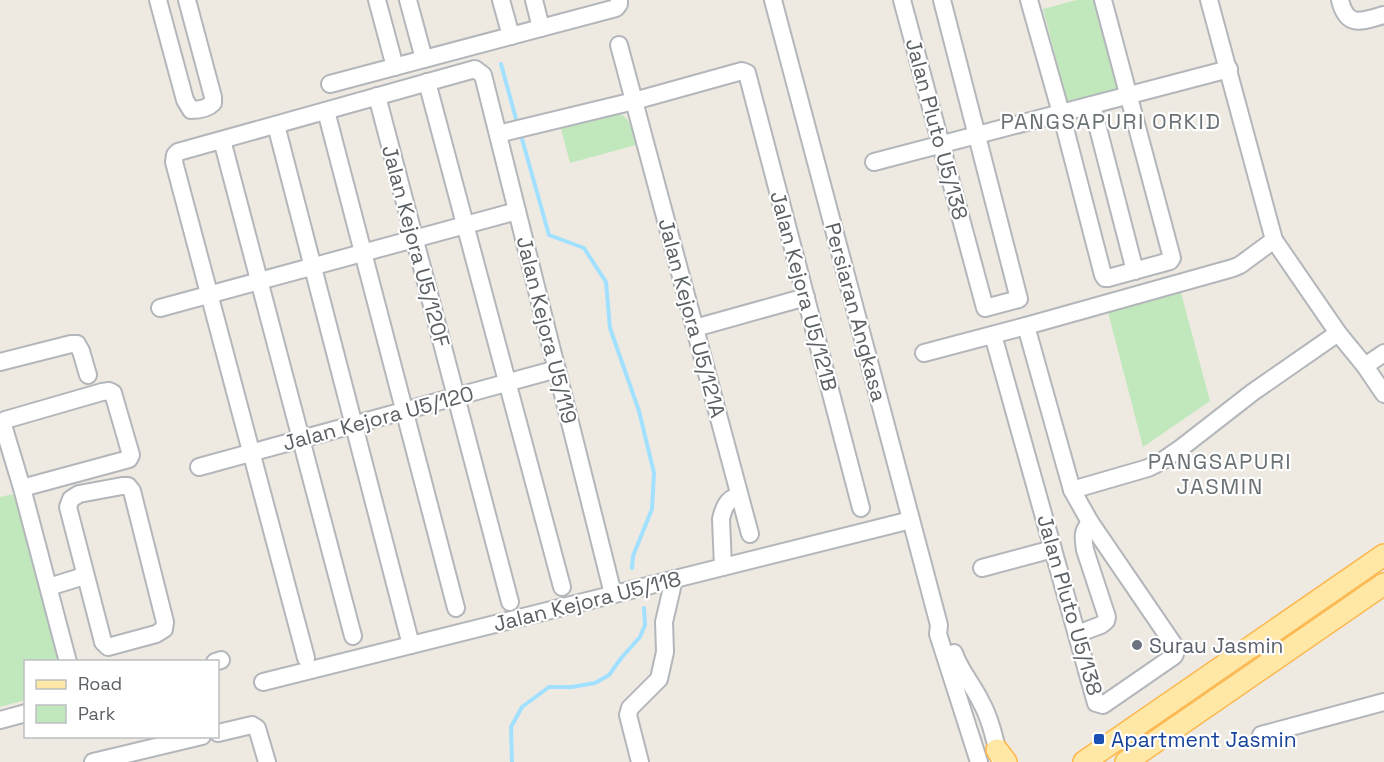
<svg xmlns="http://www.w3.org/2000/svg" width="1384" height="762" font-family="'Space Grotesk',sans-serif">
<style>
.green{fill:#c1e8bc}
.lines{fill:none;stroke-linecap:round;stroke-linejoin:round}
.stream{stroke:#a1e1ff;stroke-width:4}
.minor-casing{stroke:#b3b6ba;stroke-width:20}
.major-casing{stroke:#fcb74d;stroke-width:24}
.minor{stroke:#fff;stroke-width:16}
.major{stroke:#ffe7a6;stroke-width:21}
.worship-dot{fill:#6b7280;stroke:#fff;stroke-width:2}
.transit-dot{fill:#1a4fb4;stroke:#fff;stroke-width:2}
.labels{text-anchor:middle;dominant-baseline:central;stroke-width:4.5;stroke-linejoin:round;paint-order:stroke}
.street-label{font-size:21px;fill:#5a6064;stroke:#fff}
.worship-label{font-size:21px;fill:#5b616d;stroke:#fff;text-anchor:start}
.transit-label{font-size:21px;fill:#164399;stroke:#fff;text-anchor:start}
.neighbourhood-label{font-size:22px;letter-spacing:1.5px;fill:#6b7276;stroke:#fff}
</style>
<rect width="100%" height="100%" fill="#eeeae2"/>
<g class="green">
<path d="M1077,0H1094L1119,94L1069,107L1043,9Z"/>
<path d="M617,113C631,116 632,132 636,145L570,163L561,129Z"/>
<path d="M1181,293L1210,401L1143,447L1108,312Z"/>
<path d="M18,493L63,661L26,662L25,700L0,707V497Z"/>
</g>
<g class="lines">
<g class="stream">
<path d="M501,64L516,119"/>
<path d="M522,139L549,235L584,248L606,282L610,328L639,411L654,473L652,509L633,556L632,568"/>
<path d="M512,762L511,727L522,707L549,687H572L595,683L609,675L622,657L640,637L645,625L644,608"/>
</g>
<g class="minor-casing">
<g id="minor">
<path d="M158,0L185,100L191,110C199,110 207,109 213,103V97L187,0"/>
<path d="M377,0L395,67"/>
<path d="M408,0L424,59"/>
<path d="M501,0L511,36"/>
<path d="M534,0L541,28"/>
<path d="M773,0L939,625L938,634L979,762"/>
<path d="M902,0L985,308L1019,299L942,0"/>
<path d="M1029,0L1061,113L1103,275L1105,278H1108L1170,261L1172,258L1103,0"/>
<path d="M1209,0L1274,240L1338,333L1365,366L1384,394"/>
<path d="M1340,0C1347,29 1362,21 1384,15"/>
<path d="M619,45L750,534"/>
<path d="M427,82L562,587"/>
<path d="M330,84L616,8L619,4V0"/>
<path d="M377,96L510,602"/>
<path d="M1092,105L1135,271"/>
<path d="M326,111L456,608"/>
<path d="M276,125L411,645"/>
<path d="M498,134L634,101L742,71L747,73L861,508"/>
<path d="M222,140L353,636"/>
<path d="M874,162L1229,69"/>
<path d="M160,308L517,211"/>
<path d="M695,328L806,297"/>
<path d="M993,335L1096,703L1103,705L1174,656L1176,651L1174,645L1090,522L1072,490L1026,326"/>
<path d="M924,353L1026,326L1233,268L1240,265L1274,240"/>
<path d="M0,362L71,344H77L81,351L88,375"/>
<path d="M1365,366L1384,353"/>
<path d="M199,467L557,369"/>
<path d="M122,486H128L132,491L165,622L164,629L156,634L108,647L103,642L101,634L68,507L71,499L79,494Z"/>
<path d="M22,488L129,459L131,455L113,393L109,391L102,392L5,420L3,425L22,488L68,662"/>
<path d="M1072,490L1148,468L1162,461L1181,448L1253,392L1338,333"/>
<path d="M723,567L721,519C724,506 727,500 739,495"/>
<path d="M982,568L1053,549"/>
<path d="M49,587L84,576"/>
<path d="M1077,634L1101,625L1106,621L1107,617L1085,550C1083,536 1082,533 1090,522"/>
<path d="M954,653C960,671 973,685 981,702C991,720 995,741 1000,761"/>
<path d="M306,658L174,162L175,155L178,152L475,69L483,75L613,594"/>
<path d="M215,662L221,660"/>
<path d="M263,682L911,520"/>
<path d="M0,720L26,713"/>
<path d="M218,733L252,725L257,728L267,762"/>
<path d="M1261,735L1384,702"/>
<path d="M93,762L202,736"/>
<path d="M640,762L628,715L630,708L659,679L665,652L664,622L674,579"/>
</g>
</g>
<g class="major-casing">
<g id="major">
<path d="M997,750L1006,762"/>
<path d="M1084,762L1384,555"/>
<path d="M1126,762L1384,584"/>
</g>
</g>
<use href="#minor" class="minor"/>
<use href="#major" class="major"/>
</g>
<circle class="worship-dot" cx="1137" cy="645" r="6"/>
<rect class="transit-dot" x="1093" y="733" width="12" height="12" rx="3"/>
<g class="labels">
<g class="street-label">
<text transform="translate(937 129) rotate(75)">Jalan Pluto U5/138</text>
<text transform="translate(416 246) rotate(75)">Jalan Kejora U5/120F</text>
<text transform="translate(804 291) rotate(75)">Jalan Kejora U5/121B</text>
<text transform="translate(856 312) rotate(75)">Persiaran Angkasa</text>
<text transform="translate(692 318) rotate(75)">Jalan Kejora U5/121A</text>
<text transform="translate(547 330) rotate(76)">Jalan Kejora U5/119</text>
<text transform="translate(378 418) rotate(-15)">Jalan Kejora U5/120</text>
<text transform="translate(587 601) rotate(-14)">Jalan Kejora U5/118</text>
<text transform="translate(1070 605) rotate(74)">Jalan Pluto U5/138</text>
</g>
<g class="worship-label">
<text x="1149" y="645">Surau Jasmin</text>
</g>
<g class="transit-label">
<text x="1111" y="739">Apartment Jasmin</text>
</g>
<g class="neighbourhood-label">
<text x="1111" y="121">PANGSAPURI ORKID</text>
<text x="1220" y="461">PANGSAPURI<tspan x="1220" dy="25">JASMIN</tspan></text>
</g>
</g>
<rect x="24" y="660" width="195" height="78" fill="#ffffff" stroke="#bdbfc1" stroke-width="1.5"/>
<rect x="36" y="680" width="30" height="9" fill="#ffe7a6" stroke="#bdbfc1" stroke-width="1.5"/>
<text x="78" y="690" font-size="18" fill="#5a6064">Road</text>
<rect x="36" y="705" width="30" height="18" fill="#c1e8bc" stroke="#bdbfc1" stroke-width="1.5"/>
<text x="78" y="720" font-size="18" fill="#5a6064">Park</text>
</svg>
